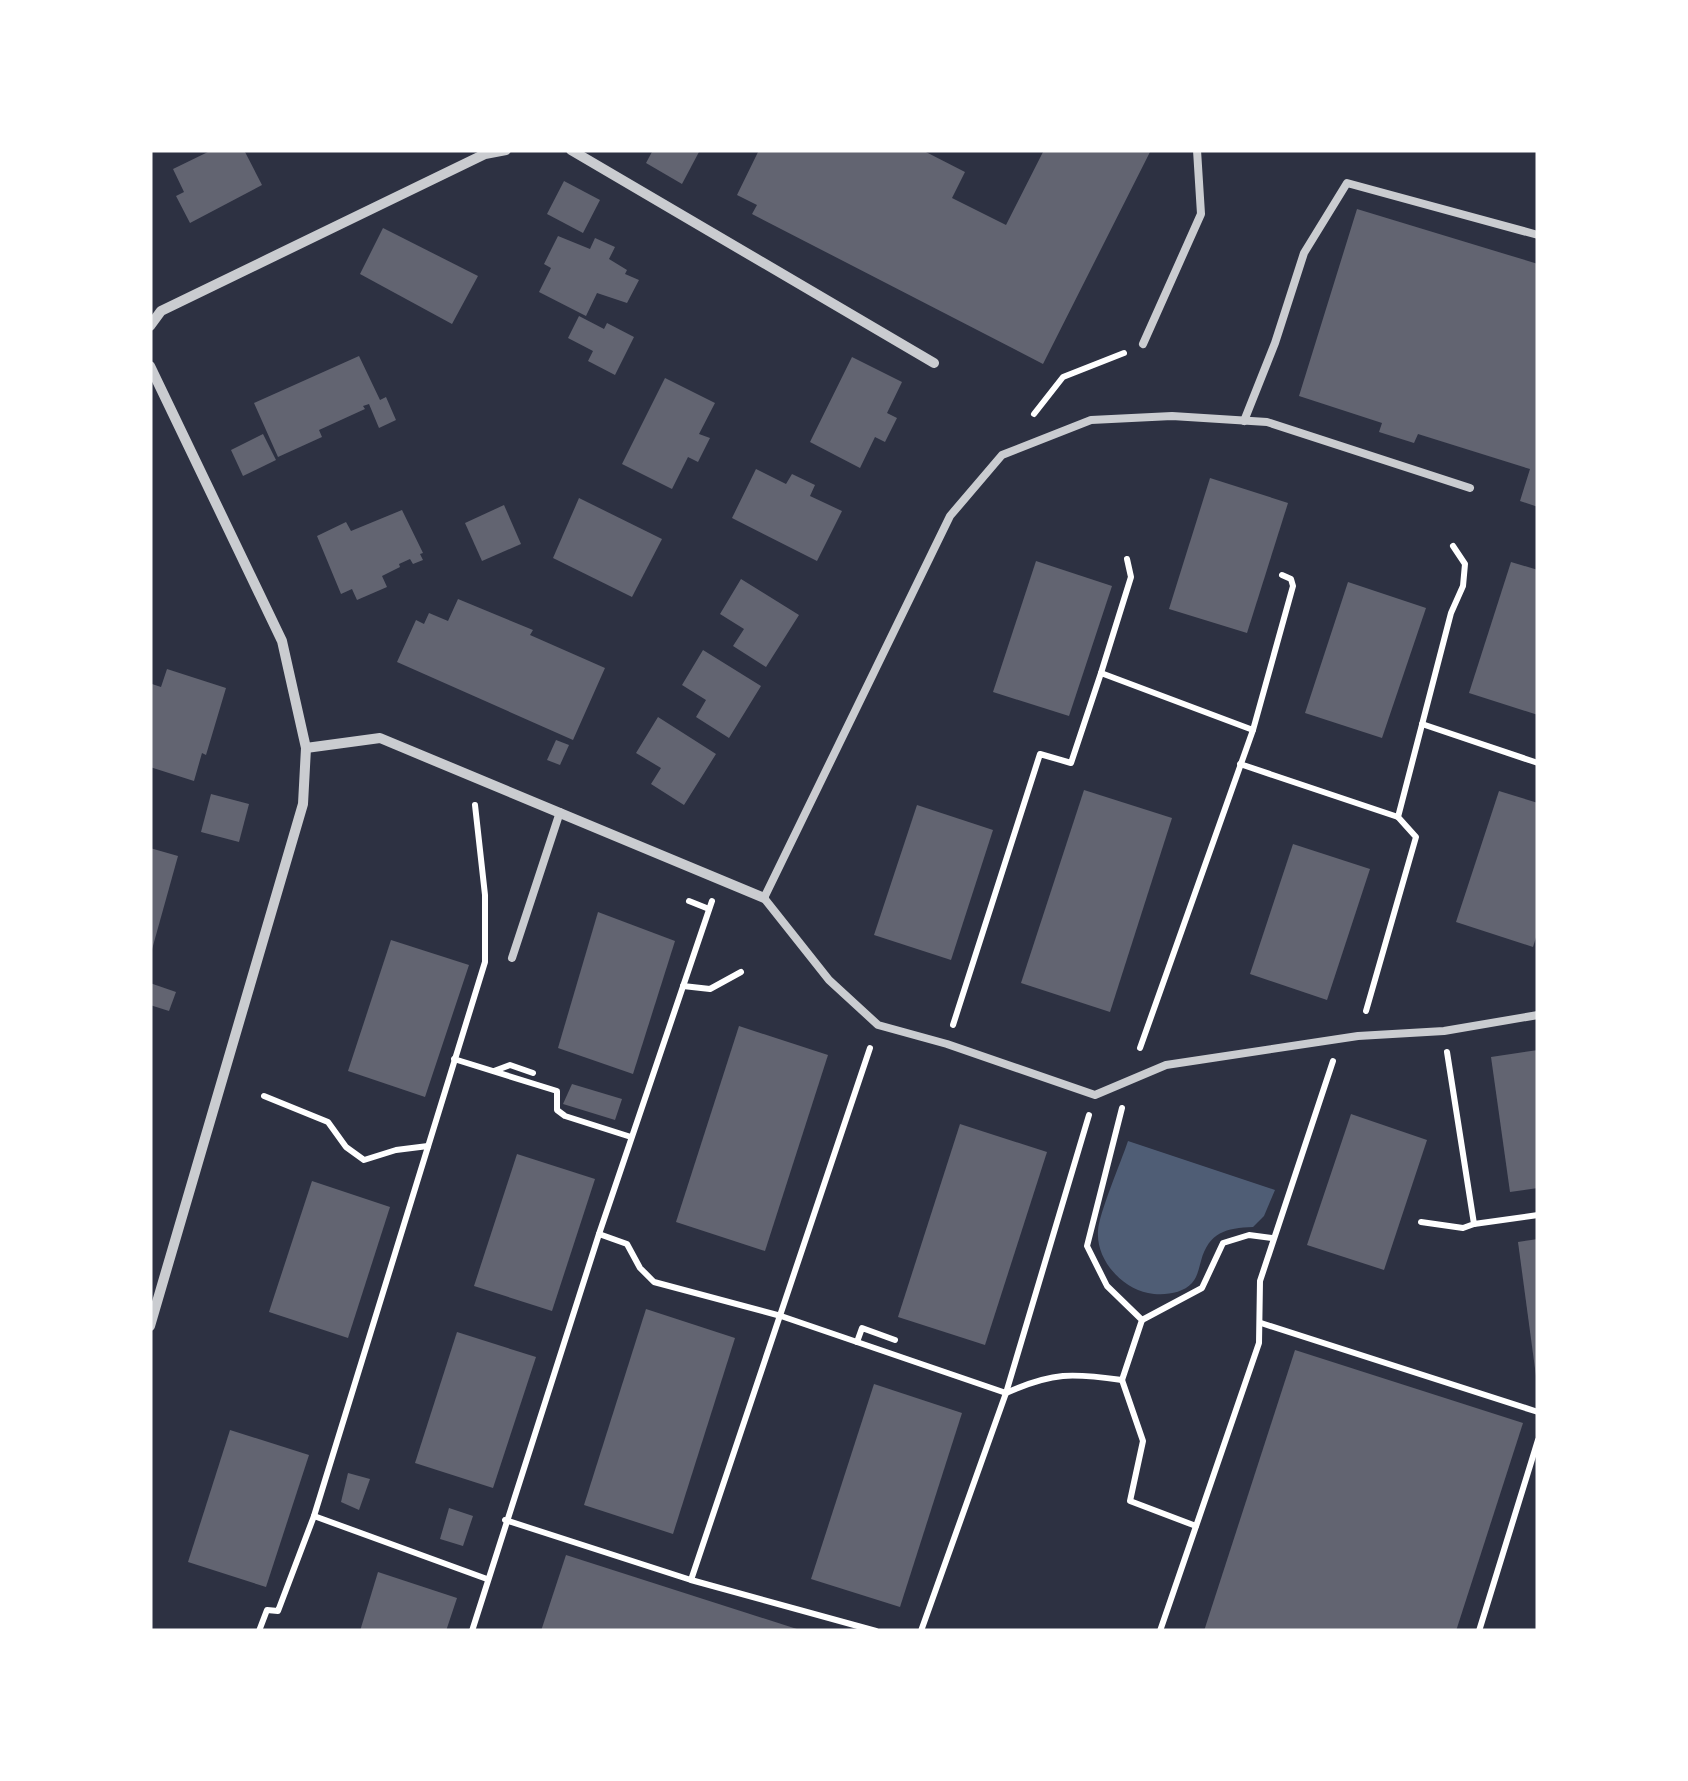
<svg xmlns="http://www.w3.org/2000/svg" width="1688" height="1781" font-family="Literata,serif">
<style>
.water{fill:#4f5d75}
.building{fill:#626471}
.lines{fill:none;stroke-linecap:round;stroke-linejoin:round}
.path{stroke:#fff;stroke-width:6}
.service{stroke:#caccd0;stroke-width:8}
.minor{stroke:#caccd0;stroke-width:10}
</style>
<rect width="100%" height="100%" fill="#2d3142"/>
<path class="water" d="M1128,1141L1275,1190L1264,1216L1253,1227C1226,1228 1209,1232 1201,1261C1199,1268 1197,1278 1192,1283C1182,1294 1162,1296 1148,1293C1122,1288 1096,1260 1098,1231C1099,1213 1121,1162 1128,1141Z"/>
<g class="building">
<path d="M212,150H244L262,185L190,223L176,196L184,192L173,169Z"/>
<path d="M653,150H700L682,184L646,163Z"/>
<path d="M759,150H922L965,172L952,198L1006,225L1044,150H1151L1043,364L752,214L757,205L737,195Z"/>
<path d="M564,181L600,200L583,233L547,214Z"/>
<path d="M1357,209L1538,264V507L1520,501L1530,469L1418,434L1414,443L1379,432L1382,423L1299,396Z"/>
<path d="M383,228L478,276L452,324L360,274Z"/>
<path d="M558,236L590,249L595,238L615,247L609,259L627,270L625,274L639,280L627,303L597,293L586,316L539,292L551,268L544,264Z"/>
<path d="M579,316L604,329L607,323L634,337L615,375L588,361L593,351L568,338Z"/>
<path d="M359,356L380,400L386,397L396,420L379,428L369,404L363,406L365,409L319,430L322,437L278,457L254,403Z"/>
<path d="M852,357L902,382L887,413L897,418L885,442L875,437L860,468L810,442Z"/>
<path d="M665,378L715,403L699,434L710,438L698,462L688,457L672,489L622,464Z"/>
<path d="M263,434L276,460L243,476L231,450Z"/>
<path d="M756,469L786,484L792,474L815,485L810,496L842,511L817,561L732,518Z"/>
<path d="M1210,478L1288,503L1247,633L1169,609Z"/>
<path d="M579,498L662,539L632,597L553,558Z"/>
<path d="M504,505L521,544L482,561L465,523Z"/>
<path d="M402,510L423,553L420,554L423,560L413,564L410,559L399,564L400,567L382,576L387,587L357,600L352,589L341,594L317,536L346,522L351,531Z"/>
<path d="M1036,561L1112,586L1069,716L993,692Z"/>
<path d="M1511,562L1538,570V715L1469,693Z"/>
<path d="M741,579L799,615L766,667L733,646L744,629L720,614Z"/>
<path d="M1348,582L1426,608L1382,738L1305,713Z"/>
<path d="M458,599L533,630L530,635L605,668L573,740L397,662L416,620L424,624L429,613L448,621Z"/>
<path d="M703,650L761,686L729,738L696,717L706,700L682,685Z"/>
<path d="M167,669L226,688L206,755L202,753L194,781L150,767V691L152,684L161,687Z"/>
<path d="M658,717L716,754L684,805L651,784L661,768L636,753Z"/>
<path d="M556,740L569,745L560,765L547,760Z"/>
<path d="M1084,790L1172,818L1110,1012L1021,983Z"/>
<path d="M1499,791L1538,803V931L1533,947L1456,922Z"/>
<path d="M211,794L249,804L239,842L201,832Z"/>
<path d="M917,805L993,830L951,960L874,935Z"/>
<path d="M1293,844L1370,869L1327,1000L1250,974Z"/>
<path d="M150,848L178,856L151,953H150Z"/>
<path d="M598,912L675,941L633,1074L558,1048Z"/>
<path d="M391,940L469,965L425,1097L348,1071Z"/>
<path d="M150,983L176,992L169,1011L150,1005Z"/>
<path d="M739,1026L828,1055L765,1251L676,1222Z"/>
<path d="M1538,1050V1188L1510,1192L1491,1057Z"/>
<path d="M572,1084L622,1099L615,1120L563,1104Z"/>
<path d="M1351,1114L1427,1140L1384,1270L1307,1245Z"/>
<path d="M960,1124L1047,1152L985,1345L898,1317Z"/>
<path d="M517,1154L595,1179L552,1311L474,1286Z"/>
<path d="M312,1181L390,1207L348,1338L269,1312Z"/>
<path d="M1538,1239V1376H1536L1518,1242Z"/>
<path d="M646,1309L735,1338L673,1534L584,1505Z"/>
<path d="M457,1332L536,1357L493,1488L415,1463Z"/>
<path d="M1295,1350L1523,1423L1456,1631H1204Z"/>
<path d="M874,1384L962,1413L900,1607L811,1579Z"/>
<path d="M230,1430L309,1455L266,1587L188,1562Z"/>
<path d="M348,1473L370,1479L359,1510L341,1502Z"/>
<path d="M449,1508L473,1516L463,1546L440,1539Z"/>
<path d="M566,1555L800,1630V1631H541Z"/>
<path d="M378,1572L457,1598L446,1631H360Z"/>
</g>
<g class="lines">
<g class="path">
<path d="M1034,414L1063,377L1124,353"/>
<path d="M1101,673L1131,577L1127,559"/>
<path d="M1422,724L1538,763"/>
<path d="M1240,764L1398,817"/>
<path d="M689,901L709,909"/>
<path d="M683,986L710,989L741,972"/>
<path d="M1366,1011L1416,837L1398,817L1451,613L1463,586L1465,564L1453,546"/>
<path d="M953,1025L1040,754L1071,763L1101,673L1253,730"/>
<path d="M870,1048L691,1580L876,1631"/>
<path d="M1140,1048L1253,730L1293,586L1291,579L1282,575"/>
<path d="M454,1059L557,1091V1110L565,1116L631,1137"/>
<path d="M494,1071L510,1065L533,1073"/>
<path d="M264,1096L328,1122L346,1147L364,1160L396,1150L428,1146"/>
<path d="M1421,1222L1463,1228L1474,1224L1447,1052"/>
<path d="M1474,1224L1538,1215"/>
<path d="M599,1234L627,1244L640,1268L654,1282L781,1316L1006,1393C1053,1372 1072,1373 1122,1380L1142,1320L1107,1286L1087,1246L1122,1108"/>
<path d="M1142,1320L1202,1288L1223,1243L1249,1235L1272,1238"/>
<path d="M1261,1323L1538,1412"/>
<path d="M857,1342L862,1328L895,1340"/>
<path d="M1122,1380L1143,1441L1130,1501L1196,1526"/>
<path d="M314,1516L487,1579"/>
<path d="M505,1520L691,1580"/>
<path d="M259,1631L267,1610L278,1611L314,1516L485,962V895L475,805"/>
<path d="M472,1631L599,1234L712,901"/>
<path d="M921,1631L1006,1393L1089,1115"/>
<path d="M1160,1631L1259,1343L1260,1281L1333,1061"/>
<path d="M1479,1631L1538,1440"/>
</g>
<g class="service">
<path d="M1143,344L1201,214L1197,150"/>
<path d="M1244,421L1275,343L1304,253L1347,183L1538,235"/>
<path d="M1470,488L1267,422L1172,416L1091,420L1002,455L950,516L764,898L829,980L878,1025L947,1044L1095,1095L1166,1065L1358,1036L1444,1031L1538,1015"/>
<path d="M512,958L560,812"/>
</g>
<g class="minor">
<path d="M571,150L934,363"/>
<path d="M150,326L161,311L485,154L506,150"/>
<path d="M150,366L282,641L306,748L303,804L150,1326"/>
<path d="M306,748L380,738L764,898"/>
</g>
</g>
<rect width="1688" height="1781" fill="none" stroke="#ffffff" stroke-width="305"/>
</svg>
